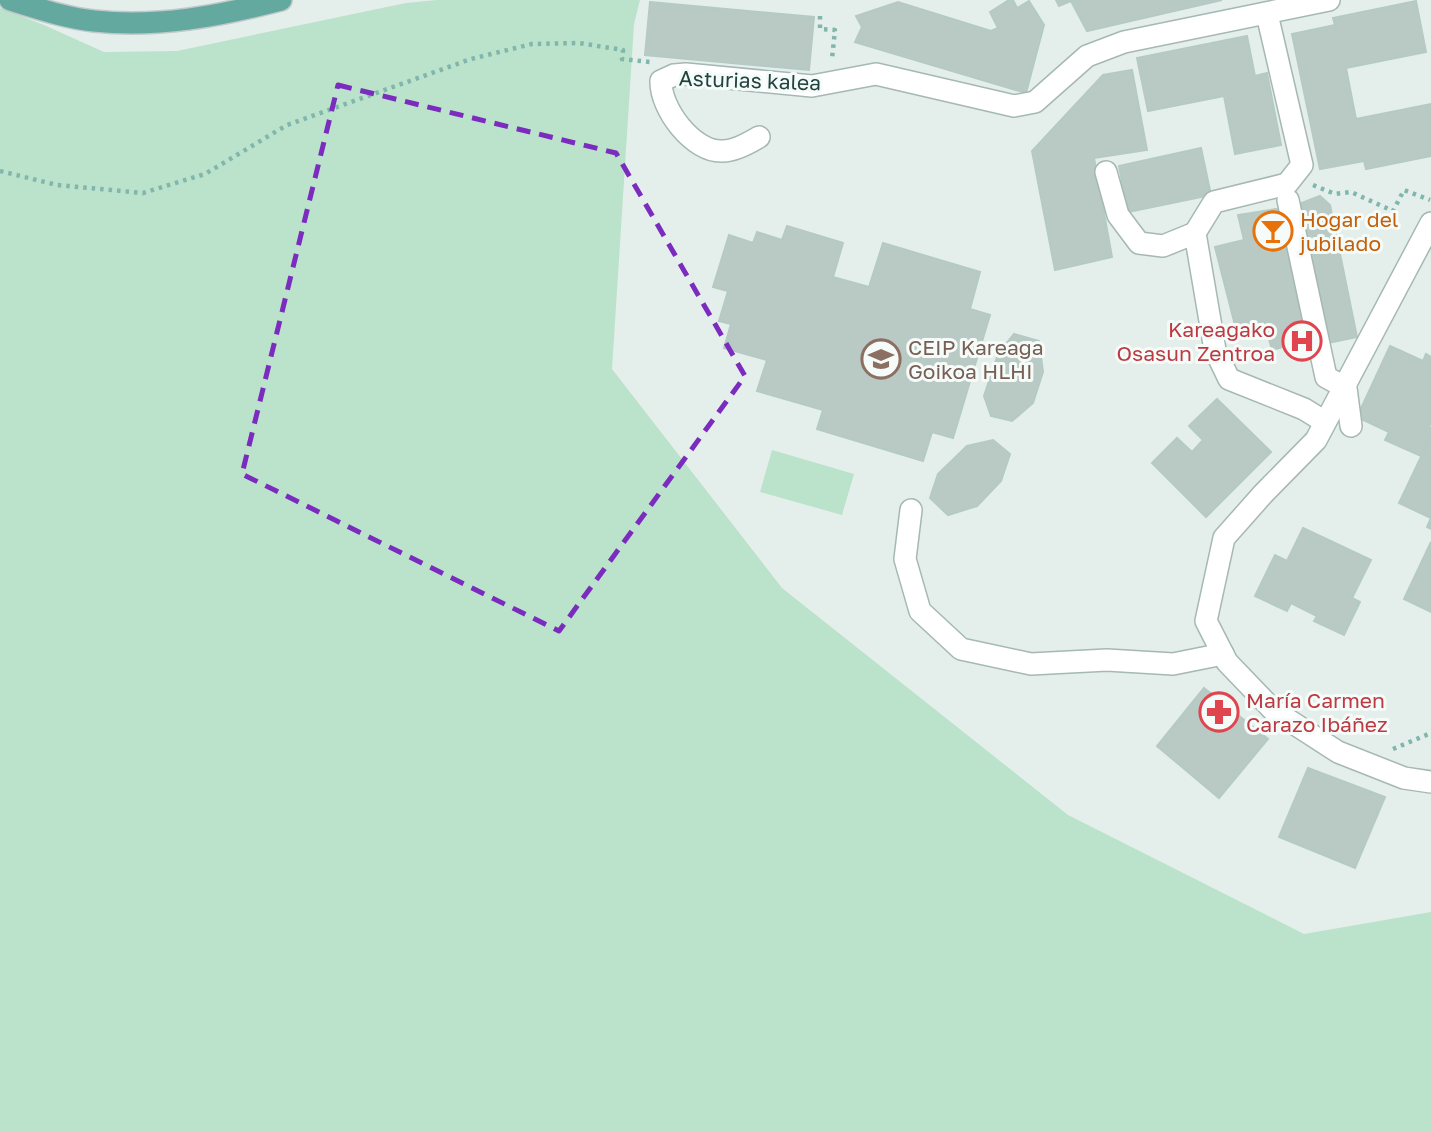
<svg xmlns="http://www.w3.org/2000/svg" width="1431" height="1131" font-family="'Golos Text',sans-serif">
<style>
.green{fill:#bbe2ca}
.building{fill:#b9cac5;stroke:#b5cac4;stroke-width:2}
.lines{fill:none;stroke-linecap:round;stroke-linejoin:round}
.minor-casing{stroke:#a6b8b4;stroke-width:24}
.major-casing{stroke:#c1cac9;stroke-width:24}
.path{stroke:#81b6ac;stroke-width:4.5;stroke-dasharray:3.5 5;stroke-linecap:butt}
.minor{stroke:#fff;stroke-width:21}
.major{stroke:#64a9a0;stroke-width:21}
.marked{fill:none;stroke:#7b2cbf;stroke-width:5;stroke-dasharray:14 9;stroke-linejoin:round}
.labels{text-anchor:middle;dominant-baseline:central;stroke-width:6;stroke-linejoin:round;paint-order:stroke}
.street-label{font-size:21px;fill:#21433e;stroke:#f5fbf9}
.food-label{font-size:21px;fill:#c56008;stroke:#f5fbf9;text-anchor:start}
.health-label{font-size:21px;fill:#be3a42;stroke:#f5fbf9;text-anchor:end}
.education-label{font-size:21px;fill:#785e54;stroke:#f5fbf9;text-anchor:start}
</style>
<rect width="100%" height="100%" fill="#e4efeb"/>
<g class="green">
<path d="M437,0H640L634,24L612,369L782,588L1068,815L1304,934L1431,912V1131H0V8L44,25L104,52L177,51L406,3Z"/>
<path d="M772,450L854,474L842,515L760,492Z"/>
</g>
<g class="building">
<path d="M1009,0H1013L1017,8L1029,1L1044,25L1026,93L855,42L862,27L856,16L898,2L991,31L998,28L990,12Z"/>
<path d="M1056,0H1222L1087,31L1071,1L1059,6Z"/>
<path d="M1416,1L1426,52L1346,68L1356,119L1431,104V156L1366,169L1364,161L1320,169L1292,34L1335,25L1333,18Z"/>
<path d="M650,2L814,17L809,70L645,55Z"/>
<path d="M1247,36L1255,76L1267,73L1281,145L1235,154L1224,96L1148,111L1137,58Z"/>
<path d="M1132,70L1147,150L1094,158L1112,257L1055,270L1032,151L1103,75Z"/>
<path d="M1201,148L1211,195L1128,212L1119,166Z"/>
<path d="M1320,196L1330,205L1357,337L1323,344L1294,206Z"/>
<path d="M1277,209L1311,339L1272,350L1264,321L1236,329L1215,247L1244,240L1238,215Z"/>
<path d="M787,226L843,243L833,277L869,287L883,243L980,272L970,309L990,315L953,438L932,432L923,461L817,429L823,410L757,391L767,360L724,348L731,324L719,321L728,291L713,287L729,235L753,243L757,232L782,240Z"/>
<path d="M1014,334L1039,341L1043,372L1033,403L1012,421L991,416L984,396L998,354Z"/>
<path d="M1390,346L1423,361L1426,354L1431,357V422L1429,427L1431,428V436L1421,456L1385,440L1389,432L1357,417Z"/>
<path d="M1217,399L1271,452L1206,517L1152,463L1177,438L1192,452L1203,440L1189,426Z"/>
<path d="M1430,438H1431V529L1427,527L1431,518L1399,503Z"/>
<path d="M993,440L1010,454L1001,481L977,506L948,515L930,498L938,474L967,446Z"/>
<path d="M1303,528L1371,560L1352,598L1360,602L1344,635L1314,621L1317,616L1291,603L1287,611L1255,596L1275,555L1287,561Z"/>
<path d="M1431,542V612L1404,599Z"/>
<path d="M1204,688L1268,739L1219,798L1157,746Z"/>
<path d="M1308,768L1385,797L1355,868L1279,837Z"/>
</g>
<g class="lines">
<g class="minor-casing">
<g id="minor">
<path d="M1267,14L1302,165L1287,184L1214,202L1195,233L1215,350L1229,379L1304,409L1325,422"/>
<path d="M759,137C749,143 735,151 723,151C693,153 660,108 661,81L674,75L686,74L812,86L876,74L1014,106L1035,102L1087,56L1124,42L1329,0"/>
<path d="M1106,172L1118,215L1139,243L1163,246L1195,233"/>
<path d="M1288,200L1326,377L1346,388L1351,426"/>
<path d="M1431,223L1316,440L1263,494L1224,538L1206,621L1227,662L1273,710L1338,752L1404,778L1431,782"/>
<path d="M911,510L905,559L920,611L961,649L1031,664L1107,660L1173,664L1223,654"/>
</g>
</g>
<g class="major-casing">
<path id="major" d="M10,0C37,8 65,18 94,21C158,28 219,16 281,0"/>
</g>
<g class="path">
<path d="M820,16V29L835,30L832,59"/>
<path d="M0,171L57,185L143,193L205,174L287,125L471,59L532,44L579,43L623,50L622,59L650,62"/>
<path d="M1313,185L1335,194L1351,192L1393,211L1404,190L1430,200"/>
<path d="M1393,749L1431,733"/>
</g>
<use href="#minor" class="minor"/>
<use href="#major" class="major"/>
</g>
<path class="marked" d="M338,85L616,153L745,376L559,631L242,474Z"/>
<defs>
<g id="bar-ring" transform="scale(2.0125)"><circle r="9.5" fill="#f5fbf9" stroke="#e8710a" stroke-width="1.5"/><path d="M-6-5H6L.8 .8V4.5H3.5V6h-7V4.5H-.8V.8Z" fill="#e8710a"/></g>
<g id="hospital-ring" transform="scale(2.0125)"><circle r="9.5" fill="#f5fbf9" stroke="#e0444e" stroke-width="1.5"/><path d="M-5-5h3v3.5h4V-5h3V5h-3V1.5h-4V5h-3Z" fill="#e0444e"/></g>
<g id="school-ring" transform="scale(2.0125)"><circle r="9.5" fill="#f5fbf9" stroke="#8d6e63" stroke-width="1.5"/><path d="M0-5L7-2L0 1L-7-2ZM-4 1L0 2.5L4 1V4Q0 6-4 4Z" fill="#8d6e63"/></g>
<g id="pharmacy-ring" transform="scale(2.0125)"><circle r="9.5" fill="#f5fbf9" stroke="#e0444e" stroke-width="1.5"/><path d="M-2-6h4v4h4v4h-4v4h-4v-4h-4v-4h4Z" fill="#e0444e"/></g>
</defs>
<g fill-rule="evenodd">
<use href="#bar-ring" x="1273" y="231"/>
<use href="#hospital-ring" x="1302" y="341"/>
<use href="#school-ring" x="881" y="359"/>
<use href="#pharmacy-ring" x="1219" y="712"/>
</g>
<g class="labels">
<g class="street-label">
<text transform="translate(750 80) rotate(2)">Asturias kalea</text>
</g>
<g class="food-label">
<text x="1300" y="219">Hogar del<tspan x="1300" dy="24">jubilado</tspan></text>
</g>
<g class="health-label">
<text x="1275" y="329">Kareagako<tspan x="1275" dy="24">Osasun Zentroa</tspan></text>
<text x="1246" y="700" text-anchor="start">María Carmen<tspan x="1246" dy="24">Carazo Ibáñez</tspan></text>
</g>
<g class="education-label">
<text x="908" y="347">CEIP Kareaga<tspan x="908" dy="24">Goikoa HLHI</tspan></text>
</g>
</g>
</svg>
